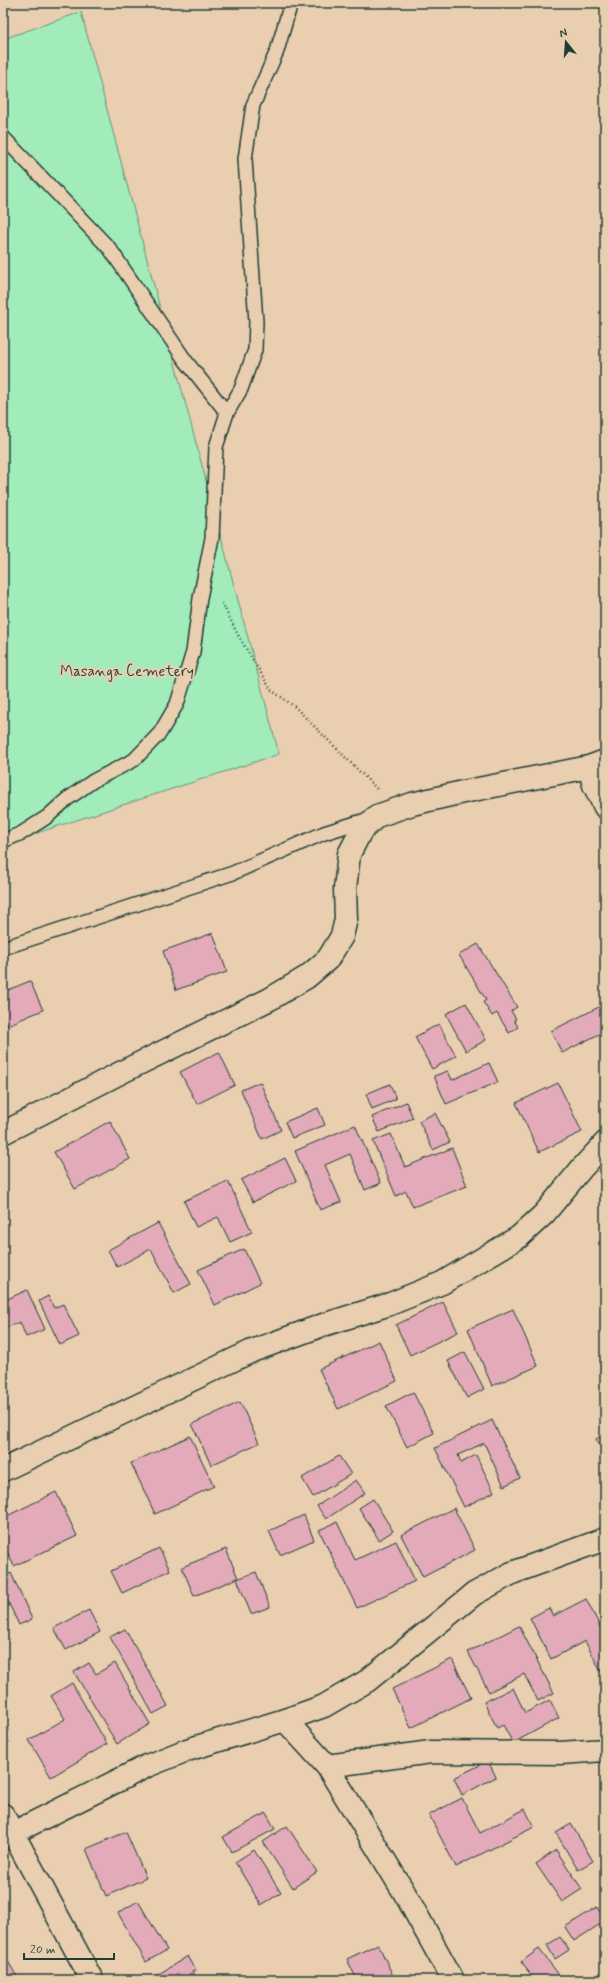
<svg xmlns="http://www.w3.org/2000/svg" width="608" height="1983" font-family="Mynerve,sans-serif">
<style>
.green{fill:#a2ecbb;stroke:#609478}
.building{fill:#e3aaba;stroke:#1f3d34}
.lines{fill:none;stroke-linecap:round;stroke-linejoin:round}
.lane-casing{stroke:#1f3d34;stroke-width:16}
.street-casing{stroke:#1f3d34;stroke-width:25}
.path{stroke:#1f3d34;stroke-width:2.5;stroke-dasharray:1 3;stroke-linecap:butt}
.lane{stroke:#e9ceb0;stroke-width:13}
.street{stroke:#e9ceb0;stroke-width:22}
.labels{text-anchor:middle;dominant-baseline:central;stroke-width:4;stroke-linejoin:round;paint-order:stroke}
.park-label{font-size:15px;fill:#26463b;stroke:#e9ceb0}
</style>
<rect width="100%" height="100%" fill="#e9ceb0"/>
<filter id="ink" filterUnits="userSpaceOnUse"><feTurbulence type="fractalNoise" baseFrequency=".025" numOctaves="2"/><feDisplacementMap in="SourceGraphic" scale="8" xChannelSelector="R" yChannelSelector="G"/><feConvolveMatrix kernelMatrix="1 2 1 2 8 2 1 2 1" color-interpolation-filters="sRGB"/></filter>
<g filter="url(#ink)">
<path class="green" d="M81,12L279,754L3,844V39Z"/>
<g class="building">
<path d="M213,933L227,972L176,990L163,951Z"/>
<path d="M478,944L517,1007L511,1011L516,1019L514,1020L518,1027L509,1033L497,1013L492,1016L483,1002L486,1000L459,955Z"/>
<path d="M30,981L43,1010L3,1027V992Z"/>
<path d="M466,1003L486,1040L466,1051L446,1014Z"/>
<path d="M603,1005L605,1010V1031L562,1053L551,1031Z"/>
<path d="M439,1024L456,1056L432,1069L415,1037Z"/>
<path d="M219,1052L235,1085L197,1104L180,1072Z"/>
<path d="M489,1063L498,1082L446,1104L434,1076L448,1071L452,1080Z"/>
<path d="M260,1082L281,1130L262,1139L241,1090Z"/>
<path d="M558,1083L582,1132L539,1152L516,1103Z"/>
<path d="M390,1084L396,1099L372,1109L366,1094Z"/>
<path d="M406,1102L413,1118L379,1132L372,1117Z"/>
<path d="M318,1108L325,1125L292,1138L285,1122Z"/>
<path d="M435,1113L450,1142L433,1150L419,1121Z"/>
<path d="M110,1121L130,1159L75,1189L54,1152Z"/>
<path d="M355,1125L381,1183L365,1190L350,1154L325,1165L341,1202L320,1210L295,1151Z"/>
<path d="M391,1134L405,1167L452,1148L467,1186L413,1207L406,1191L396,1196L373,1141Z"/>
<path d="M285,1158L296,1181L253,1202L241,1180Z"/>
<path d="M228,1181L252,1232L230,1242L218,1217L196,1227L184,1201Z"/>
<path d="M158,1223L191,1284L174,1293L151,1249L117,1267L108,1250Z"/>
<path d="M605,1237V1251L598,1243Z"/>
<path d="M244,1249L260,1283L215,1305L198,1270Z"/>
<path d="M27,1290L45,1329L26,1337L20,1322L3,1329V1301Z"/>
<path d="M48,1296L54,1308L63,1304L79,1336L60,1345L39,1301Z"/>
<path d="M443,1302L458,1332L410,1355L396,1325Z"/>
<path d="M513,1309L538,1366L492,1386L468,1329Z"/>
<path d="M379,1341L397,1381L338,1409L319,1369Z"/>
<path d="M465,1352L484,1389L467,1398L448,1361Z"/>
<path d="M413,1392L434,1433L407,1447L386,1406Z"/>
<path d="M240,1402L259,1443L211,1465L192,1424Z"/>
<path d="M492,1420L520,1478L504,1486L484,1443L458,1455L461,1463L476,1455L494,1492L464,1507L435,1448Z"/>
<path d="M605,1434V1455L596,1439Z"/>
<path d="M190,1436L214,1486L155,1514L131,1463Z"/>
<path d="M339,1456L351,1474L313,1497L302,1478Z"/>
<path d="M356,1480L365,1493L326,1519L317,1506Z"/>
<path d="M56,1492L77,1536L14,1566L3,1543V1518Z"/>
<path d="M373,1499L393,1531L379,1540L359,1508Z"/>
<path d="M454,1508L475,1550L423,1577L401,1535Z"/>
<path d="M304,1515L314,1540L280,1555L269,1531Z"/>
<path d="M337,1522L355,1560L396,1541L415,1581L357,1608L319,1530Z"/>
<path d="M159,1548L170,1570L122,1593L111,1571Z"/>
<path d="M226,1549L238,1578L194,1596L182,1567Z"/>
<path d="M256,1572L270,1607L251,1614L237,1579Z"/>
<path d="M11,1573L32,1619L19,1625L3,1591V1577Z"/>
<path d="M586,1599L605,1636L604,1677L585,1641L551,1659L530,1618L549,1608L553,1616Z"/>
<path d="M89,1610L100,1632L66,1650L54,1628Z"/>
<path d="M519,1626L554,1693L538,1701L524,1674L489,1692L468,1652Z"/>
<path d="M125,1629L168,1706L153,1714L110,1637Z"/>
<path d="M452,1659L471,1698L411,1728L392,1689Z"/>
<path d="M89,1663L96,1674L115,1663L150,1724L117,1744L74,1672Z"/>
<path d="M72,1683L107,1744L51,1777L29,1740L65,1719L51,1696Z"/>
<path d="M513,1688L525,1713L550,1700L559,1718L513,1743L503,1725L497,1728L484,1702Z"/>
<path d="M488,1761L496,1777L462,1795L454,1778Z"/>
<path d="M462,1798L480,1833L525,1809L534,1827L456,1867L429,1815Z"/>
<path d="M266,1813L275,1829L232,1852L223,1837Z"/>
<path d="M571,1824L593,1861L578,1870L556,1833Z"/>
<path d="M287,1826L317,1872L293,1888L263,1842Z"/>
<path d="M126,1832L146,1878L106,1896L86,1849Z"/>
<path d="M254,1850L281,1893L261,1905L235,1862Z"/>
<path d="M556,1850L582,1889L562,1902L536,1864Z"/>
<path d="M138,1901L167,1950L146,1962L118,1913Z"/>
<path d="M597,1907L605,1921L574,1941L565,1927Z"/>
<path d="M560,1937L569,1950L555,1959L547,1945Z"/>
<path d="M378,1944L395,1980H357L347,1959Z"/>
<path d="M539,1949L563,1980H535L521,1962Z"/>
<path d="M3,1953L19,1980H3Z"/>
<path d="M188,1956L196,1970L192,1972L196,1980H149Z"/>
</g>
<g class="lines">
<g class="lane-casing">
<g id="lane">
<path d="M3,137L110,249L185,360L227,413"/>
<path d="M3,841L22,833L47,817L66,800L93,781L134,760L160,733L177,704L193,652L200,598L212,538L216,447L227,413L241,389L255,350L256,322L245,159L253,105L277,51L291,3"/>
<path d="M3,948L233,873L324,833L369,819"/>
</g>
</g>
<g class="street-casing">
<g id="street">
<path d="M589,767L594,785L605,807"/>
<path d="M3,1133L122,1072L270,999L307,977L328,959L342,936L346,919L345,889L349,854L361,831L377,816L412,804L463,792L589,767L605,761"/>
<path d="M3,1470L252,1351L323,1325L390,1304L442,1283L519,1237L544,1214L582,1168L605,1143"/>
<path d="M285,1720L327,1766L404,1892L453,1980"/>
<path d="M327,1766L431,1752L560,1753L605,1750"/>
<path d="M3,1815L92,1980"/>
<path d="M13,1833L147,1766L187,1750L285,1720L324,1706L367,1681L474,1594L512,1573L605,1539"/>
</g>
</g>
<path class="path" d="M222,603L238,635L271,690L294,706L377,789"/>
<use href="#lane" class="lane"/>
<use href="#street" class="street"/>
</g>
</g>
<g class="labels">
<g class="park-label">
<text x="127" y="672">Masanga Cemetery</text>
</g>
</g>
<rect width="608" height="1983" fill="none" stroke="#e9ceb0" stroke-width="16"/>
<rect x="8" y="8" width="592" height="1967" fill="none" stroke="#1f3d34" stroke-width="1.5" filter="url(#ink)"/>
<g transform="translate(566 42) rotate(343)" stroke="#e9ceb0" stroke-width="3" paint-order="stroke">
<path d="M0-3L7 15L0 10L-7 15Z" fill="#1f3d34"/>
<text y="-6" font-size="11" font-weight="bold" text-anchor="middle" fill="#1f3d34">N</text>
</g>
<path d="M24 1953v6h90v-6" fill="none" stroke="#1f3d34" stroke-width="2"/>
<text x="30" y="1953" font-size="12" fill="#1f3d34" stroke="#e9ceb0" stroke-width="3" paint-order="stroke">20 m</text>
</svg>
